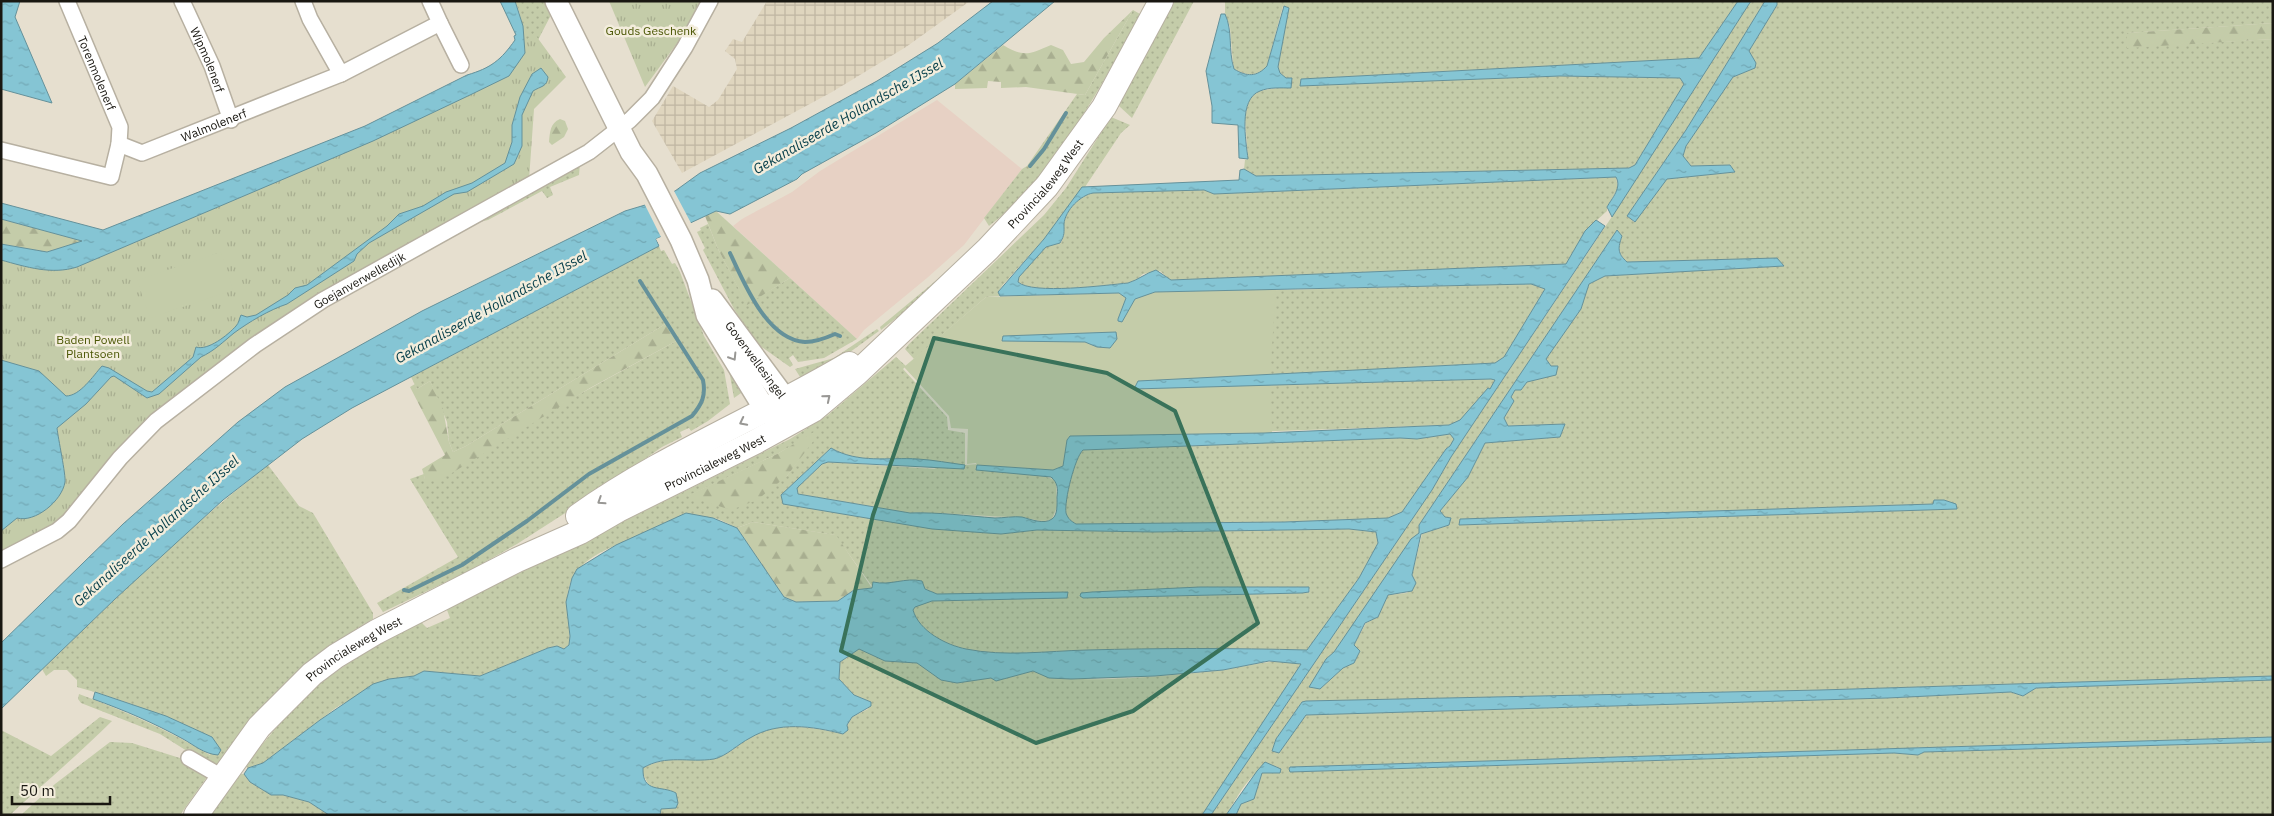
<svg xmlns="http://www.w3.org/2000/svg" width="2274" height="816" font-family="'IBM Plex Sans',sans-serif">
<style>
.commercial{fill:#e7d1c4}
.industrial{fill:url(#industrial-grid)}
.grass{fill:url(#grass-dots);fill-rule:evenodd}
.forest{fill:url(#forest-firs)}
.park{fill:url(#park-tufts)}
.pitch{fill:#c4cca9}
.water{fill:url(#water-ripples);stroke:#65919a;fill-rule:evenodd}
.pier{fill:#e6dfcf}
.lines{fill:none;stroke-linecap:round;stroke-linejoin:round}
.stream{stroke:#65919a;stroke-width:4}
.minor-casing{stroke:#b7b0a1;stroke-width:18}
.secondary-casing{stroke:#b7b0a1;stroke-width:24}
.primary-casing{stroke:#b7b0a1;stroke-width:26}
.minor{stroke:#fff;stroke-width:15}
.secondary{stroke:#fff;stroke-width:21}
.primary{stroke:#fff;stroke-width:24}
.oneway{stroke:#989794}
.marked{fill:#39725a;fill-opacity:0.2;stroke:#39725a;stroke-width:4;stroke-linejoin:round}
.labels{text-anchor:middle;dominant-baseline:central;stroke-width:5;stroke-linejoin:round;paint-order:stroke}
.park-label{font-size:12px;fill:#4c5705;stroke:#f3eddc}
.street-label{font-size:12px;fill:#191711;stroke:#f3eddc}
.water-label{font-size:14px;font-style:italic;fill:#003b47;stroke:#f3eddc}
</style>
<defs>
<pattern id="industrial-grid" width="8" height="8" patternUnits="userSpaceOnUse" patternTransform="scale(1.25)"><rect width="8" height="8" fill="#dfd5be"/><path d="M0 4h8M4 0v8" fill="none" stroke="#bfb6a2"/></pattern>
<pattern id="grass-dots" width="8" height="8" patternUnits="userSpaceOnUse" patternTransform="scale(1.25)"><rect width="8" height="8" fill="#c4cca9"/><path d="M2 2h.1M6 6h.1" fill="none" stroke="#a8ae90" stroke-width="1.8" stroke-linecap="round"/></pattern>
<pattern id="forest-firs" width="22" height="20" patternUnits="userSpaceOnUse" patternTransform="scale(1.25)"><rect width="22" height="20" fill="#c4cca9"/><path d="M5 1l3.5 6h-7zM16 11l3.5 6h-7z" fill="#a8ae90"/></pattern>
<pattern id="park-tufts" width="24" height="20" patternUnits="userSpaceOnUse" patternTransform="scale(1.25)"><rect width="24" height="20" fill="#c4cca9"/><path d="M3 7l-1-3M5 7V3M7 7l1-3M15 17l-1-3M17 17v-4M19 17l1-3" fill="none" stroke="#a8ae90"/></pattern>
<pattern id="water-ripples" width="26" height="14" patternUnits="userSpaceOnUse" patternTransform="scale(1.25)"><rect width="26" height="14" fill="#85c5d4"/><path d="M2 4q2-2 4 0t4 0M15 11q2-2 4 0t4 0" fill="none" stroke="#72a8b5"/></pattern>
</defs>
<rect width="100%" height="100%" fill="#e6dfcf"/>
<path class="commercial" d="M937,100L1022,169L964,245L927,278L864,330L857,339L733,226L742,219L792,192L820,171Z"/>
<path class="industrial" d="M767,1H970L906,47L832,92L682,173L652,121L673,86L709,107L718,100L737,69L735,59L725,51L733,39L742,42Z"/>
<g class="grass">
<path d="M515,1H544L551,15L510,94C519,60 530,35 515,1Z"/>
<path d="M1175,1H1194L1132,118L1119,106L1120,102Z"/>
<path d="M1225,1H1738L1699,58L1301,79L1300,83L1560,76L1680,78L1684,84L1635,165L1628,168L1256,176L1244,169L1245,160L1248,159L1245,118L1249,99L1259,91L1277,88L1292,78H1286L1280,73L1278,67L1288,8L1283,6L1267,66C1257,77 1247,76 1234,69L1233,63L1230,27L1225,14Z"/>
<path d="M1751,1H1765L1686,130L1627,216L1634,222L1667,179L1735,172L1730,165L1691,166L1683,156L1686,146L1733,77L1755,68L1756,63L1749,51L1777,5V1H2273V23L2128,33L2127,47L2273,39V676L1820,690L1306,701L1302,702L1276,739L1272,751L1279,753L1306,715L1887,698L2011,692L2023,696L2036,688L2273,680V737L1290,767L1289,769L1290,772L1894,753L1918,755L1924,752L2273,742V815H1236L1241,804L1254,799L1262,773L1279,767C1252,763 1239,796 1226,815H1211L1432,490L1451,457L1613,215ZM1617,230L1622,236C1618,248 1617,252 1627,262L1777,258L1784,266L1605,276L1589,284L1581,309L1546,359L1556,374L1527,382L1521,390H1515L1511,397L1514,401L1504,418L1507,426L1565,424L1560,437L1485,443L1468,477L1440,511L1449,525L1422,534L1412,575L1416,583L1407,593L1388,595L1378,617L1366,623L1354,645L1360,651L1354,663L1343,668L1320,689L1310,687L1326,659L1334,652L1419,533V525ZM1933,504L1957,509L1459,525L1460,519Z"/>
<path d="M1133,10L1140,14C1107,77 1067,149 1018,201C1009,210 999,218 989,226L984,218L1022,169L1027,166L1077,94L1085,95Z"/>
<path d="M1111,117L1130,125L1121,133L1085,187L1082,188L1044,239L1002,286L998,292L1000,296L986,297L914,359L905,349L909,344L1044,215L1066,188Z"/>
<path d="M580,163L579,175L550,187L553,195L547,198L542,191L488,220L475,223Z"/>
<path d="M1616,177L1618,188L1607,207V211L1585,231L1566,264L1170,280L1160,271L1143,274L1136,280L1128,283C1106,285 1032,295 1018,282L1019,277L1045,247L1061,243C1065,234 1064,232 1064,224C1065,210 1081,195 1093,193L1204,190L1214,194Z"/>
<path d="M708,224L718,249L747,304L790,278L857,339L824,358L798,362L793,355L789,358L793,365L790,367L756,343L734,309L703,250L705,248L697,232L701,230L700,228Z"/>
<path d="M659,246L661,251L664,250L672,264L675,263L680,272L704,336L724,370L730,404L708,421L691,431L689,428L680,432L682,437L662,447L587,499L517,544L469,571L383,612L377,603L458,557L410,479L424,474L425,479L678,340L667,323L466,446L453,452L449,442L447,422L430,381L417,389L411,377Z"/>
<path d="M968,254L913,305L881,330L880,327Z"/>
<path d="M1531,284L1545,289L1504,357L1495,363L1260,375L1263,370L1261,331L1145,334L1144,380L1138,381L1135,389L1492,379L1495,380L1490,390L1488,388L1460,421L1449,425L1100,437L1101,396L1106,393L1105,347L1110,348L1117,339L1116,332L1135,299L1149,293Z"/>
<path d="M877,329L879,331L846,355L802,380L795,369L834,358Z"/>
<path d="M896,357L906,366L903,369L947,417L948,430L965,433V465L1032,460L976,469C996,474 1043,471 1056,481L1057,507L1052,519C1040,524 1030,517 1018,517C982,517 946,512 910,513L798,494L797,488L822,464L828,462L936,469L918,459H858L846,456L831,448L781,495L908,525L1001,534L1037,530L1153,532L1349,529L1376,532L1378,543L1359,578L1307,650C1233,648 1160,648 1087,650C1047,651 1005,657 966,649C945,645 919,631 913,610L915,606L932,601L1067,598L937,594L905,580L889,584L873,582L872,586L835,535L753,522L737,528C730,525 719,518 712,518C704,518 694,522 686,524C655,531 589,547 573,577C561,600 572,621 569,645L564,649L556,646L548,648L480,676L424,671L414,676L389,679L337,707L263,763L248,768L245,766C265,741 285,716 308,694C342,664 381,643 421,622L427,628L450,618L447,610L457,604L790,439L828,415ZM800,441L809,445L787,476L688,496L777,454ZM1310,589V592L1302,593L1083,598Z"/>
<path d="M729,370L744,391L734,398Z"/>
<path d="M1450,434L1455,439L1450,446L1446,449L1402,512L1388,518L1284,522L1076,524C1070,521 1067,519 1066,512C1064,500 1075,458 1083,450L1400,438L1417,439Z"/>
<path d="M268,465L299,506L313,513L373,613V619C301,660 264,699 216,766L206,763L160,734L81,703L78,699L79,694C125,711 168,730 210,755L212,737C168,717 124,700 77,687V680L67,670H54L46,676L42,669C115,599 188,527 268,465Z"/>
<path d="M859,649L885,661L917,663L936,676L957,683L1033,671C1063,688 1185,674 1223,670C1249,666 1275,657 1302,664L1202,815H660L661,809L676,793L649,786L643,774V768C667,755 694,760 721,755C731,754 741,742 750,737C779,721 812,727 843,734L852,717L868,709L871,702L854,695L839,679L840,662Z"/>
<path d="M100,717L112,721C79,754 44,783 10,815H1V730L51,756Z"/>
<path d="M110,742L132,743L183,759L207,777L180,815H21L55,784Z"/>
<path d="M241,774H244L250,782L271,795H283L309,802L329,815H210Z"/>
</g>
<g class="forest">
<path d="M1133,10L1085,95L1026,87L1001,88V82L988,81L987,88L955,89V84L1003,45C1024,58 1030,54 1051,45L1063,50L1071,64L1084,62L1104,38Z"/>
<path d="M2273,23V39L2127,48V33Z"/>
<path d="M560,119L565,121L568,129L564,137L552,145L549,142C550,132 550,123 560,119Z"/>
<path d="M716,211L790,278L747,305L718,249L705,216Z"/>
<path d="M1,219L83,241L47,252L1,244Z"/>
<path d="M667,323L678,340L590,388L439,481L425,479L422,469L445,455L410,387L415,384L417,389L430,381L443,409L449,442L453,452L466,446Z"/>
<path d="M819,429L821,431L787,476L757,500L731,510L687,496L777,454Z"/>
<path d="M753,522L836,535L872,588L854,590L838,601L796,602L784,597L737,528Z"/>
</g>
<g class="park">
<path d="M609,1H704L691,24L645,87Z"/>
<path d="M534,33L566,77L534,109L529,180L320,299L152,414L85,496L56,526L1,555V248L59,262L474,87Z"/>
</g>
<g class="pitch">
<path d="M221,252L233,290L150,318L137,280Z"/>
<path d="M1276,289L1270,375L1272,433L1070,436L1067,440L1063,466L1053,470L977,465L976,463L967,464L968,429L951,428L949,416L904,367L986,297L1119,293L1127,297L1118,319L1135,299L1155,292Z"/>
</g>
<g class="water">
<path d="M1,1H20L15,17L52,103L1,89Z"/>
<path d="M500,1H515L523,26L525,53L509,76L470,95L373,141L77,267C52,275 26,267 1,260V244L47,252L82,241L1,219V203L103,230L365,126L467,75C491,68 501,60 515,40L514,36L516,35Z"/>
<path d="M993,1H1055L955,84L876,133L802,174L797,179L730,214L716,211L656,239L659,246L352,408L302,439L223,500L115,599L1,709V643L123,524L238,422L285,387L422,311L625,211L645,205L675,191L700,173L791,128L877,81L938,43Z"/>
<path d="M1738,1H1751L1612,217L1607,207C1612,198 1622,188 1616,177L1214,194L1204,190L1093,193C1081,195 1065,210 1064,224C1064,232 1065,235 1060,243L1046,247L1019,277L1018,282C1032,295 1107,285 1128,283C1138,280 1146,273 1156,270L1171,280L1566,264L1585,231L1596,220L1605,226L1451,457L1432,490L1211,815H1202L1301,664L1269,661L1223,670L1155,676L1071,679L1049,678L1033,671L996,681L991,678L957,683L941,680L917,663L885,661L859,649L840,662L839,679L854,695L871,702V706L852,717L847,725L848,730L843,734C812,726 778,721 750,738C738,744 727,756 714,759C689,763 666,754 643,768C642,794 662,785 676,793L678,803L676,808L661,809L660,815H329L309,802L283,795H271L250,782L244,774L248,768L263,763L320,720L373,684L389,679L414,676L424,671L480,676L548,648L557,646L564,649L569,645L570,636L566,602L572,578L577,569L616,545L686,513L713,518L737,528L784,597L796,602L838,601L854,590L872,588L873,582C891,586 905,577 922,581L925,589L937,594L1068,592L1067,598L932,601L915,607L913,610C919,631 946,645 966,649C1005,657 1047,651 1087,650C1160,648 1233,648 1307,650L1359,578L1378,543L1376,532L1349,529L1153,532L1037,530L1001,534L932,529L783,504L781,495L831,448C859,464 888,457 918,459C934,460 949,463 965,465L964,469L828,462L822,464L797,488L798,494L910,513C939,512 967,516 995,518C1004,518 1013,516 1022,517C1030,519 1044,525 1052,519C1058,515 1057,504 1057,497C1058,489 1058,483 1051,477L976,470L977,465L1053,470L1063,466L1067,440L1070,436L1264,433L1449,425L1460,420L1488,388L1490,389L1495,380L1491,379L1134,389L1138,381L1495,363L1504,357L1545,289L1531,284L1155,292L1135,299L1122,322L1118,321V319L1126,298L1119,293L1000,296L998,292L1044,239L1082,187L1239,180L1240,170L1244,169L1256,176L1629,168L1635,165L1684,84L1680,78L1560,76L1300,86L1301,79L1699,58ZM1450,434L1454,439L1450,446L1446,449L1402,512L1388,518L1284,522L1076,524C1071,521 1068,519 1066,513C1064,501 1075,457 1083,450L1400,438L1417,439Z"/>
<path d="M1765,1H1777V5L1749,51L1756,63L1755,68L1733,77L1686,146L1683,156L1691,166L1730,165L1735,172L1667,179L1635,222L1627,216L1686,130Z"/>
<path d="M1284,6L1289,8L1278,67L1280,73L1286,78H1292L1291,88C1281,88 1269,87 1260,91C1238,99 1246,141 1248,159L1239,158L1238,125L1212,123V106L1206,71L1221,14H1225C1233,31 1228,50 1234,69C1247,77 1257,77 1267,66Z"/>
<path d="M541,68L548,77C547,87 541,86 533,91L522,115V146L514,164L467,192L454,194L369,243L357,254L354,261L287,304C269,310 249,322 234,333C223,342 214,351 201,357L159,394L147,398L114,376L111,377L86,404L57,428C58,438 66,475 65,482C62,501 35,523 17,518L1,531V360L39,371L66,396C80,396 93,376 102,366L109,368L147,391L152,392L193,357L196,347C208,351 228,335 236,326C239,323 239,319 241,315L247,317L256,315L288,295L295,288L307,285L387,226L399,214L423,206L446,192L472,183L505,163L512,142V125L520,97L532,74Z"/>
<path d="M1617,230L1622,236C1618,248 1617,253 1627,262L1777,258L1784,266L1605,276L1589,284L1581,309L1546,359L1551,366H1558L1556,375L1527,382L1521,390H1515L1511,397L1514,401L1504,418L1508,426L1565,424L1560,437L1485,443L1468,477L1440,511L1445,517L1451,518L1449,525L1421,534L1412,575L1416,583L1412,591L1388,595L1378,617L1365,623L1354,645L1360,651L1354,663L1343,668L1320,689L1309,687L1326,659L1334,652L1411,539L1419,533V525Z"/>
<path d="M1116,332L1117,339L1110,348L1097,347L1085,342L1002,341L1003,336Z"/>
<path d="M1934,500H1944L1956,504L1957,509L1459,525L1460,519L1933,504Z"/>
<path d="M1200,587H1309V592L1302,593L1083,598L1080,596L1081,593L1092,592Z"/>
<path d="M2273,676V680L2036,688L2023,696L2011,692L1887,698L1306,715L1279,753L1272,751L1276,739L1302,702L1306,701L1820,690Z"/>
<path d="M95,692L166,716L212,737L221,750L218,755C204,754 194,745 183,739C154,723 124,710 93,699Z"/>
<path d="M2273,737V742L1924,752L1918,755L1894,753L1290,772L1289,769L1290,767Z"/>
<path d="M1265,762L1281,769L1280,773H1262L1254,799L1241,804L1236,815H1226L1257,771Z"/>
</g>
<path class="pier" d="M673,189L692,225L659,241L661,248L656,239L661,237L644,203Z"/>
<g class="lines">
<g class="stream">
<path d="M1030,166L1044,149L1066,113"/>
<path d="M730,253C744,283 767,340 805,342C816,342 826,338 835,334L840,336"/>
<path d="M404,590L409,591L462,565L527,521L589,474L692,416C702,404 706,396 703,380L640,281"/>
</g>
<g class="minor-casing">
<g id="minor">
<path id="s1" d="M67,1L120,127L119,144"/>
<path id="s2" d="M182,1L212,66L231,120"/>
<path d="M303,1L310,19L341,74"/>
<path d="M440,23L461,65"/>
<path id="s3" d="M1,150L111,177L119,144L142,153L341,74L440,23L430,1"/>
<path id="s4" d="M1,560L57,531L69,521L120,458L156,421L255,345L323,300L589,152L630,120L652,98L685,47L710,1"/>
<path d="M189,758L222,777"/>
</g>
</g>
<g class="secondary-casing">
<g id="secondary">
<path d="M556,1L631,152L647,174L681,240L698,280L707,315L766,411L778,419"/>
<path id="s5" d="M712,300L786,400V415"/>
</g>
</g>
<g class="primary-casing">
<g id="primary">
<path d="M578,516C662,456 760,417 849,364"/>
<path id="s6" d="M196,815L259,727L312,674L336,656L376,632L517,560L580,532L618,510L755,442L813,410L857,373L988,249L1047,186L1104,107L1161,1"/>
</g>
</g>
<use href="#minor" class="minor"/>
<use href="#secondary" class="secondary"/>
<use href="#primary" class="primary"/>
</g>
<defs><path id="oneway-chevron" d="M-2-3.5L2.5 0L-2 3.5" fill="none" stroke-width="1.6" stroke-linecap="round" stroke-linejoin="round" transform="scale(1.25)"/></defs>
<g class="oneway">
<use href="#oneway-chevron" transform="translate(733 357) rotate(58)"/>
<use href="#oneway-chevron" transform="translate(827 398) rotate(-40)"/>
<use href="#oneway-chevron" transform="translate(743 422) rotate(153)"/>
<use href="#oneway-chevron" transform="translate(601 501) rotate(147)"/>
</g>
<path class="marked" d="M934,338L1107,373L1175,411L1258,623L1133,711L1036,743L841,651L873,515Z"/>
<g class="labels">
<g class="park-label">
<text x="651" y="30">Gouds Geschenk</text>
<text x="93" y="339">Baden Powell<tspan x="93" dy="14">Plantsoen</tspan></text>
</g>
<g class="street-label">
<text stroke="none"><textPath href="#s2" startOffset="64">Wipmolenerf</textPath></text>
<text stroke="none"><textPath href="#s1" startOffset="78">Torenmolenerf</textPath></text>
<text stroke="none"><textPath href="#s3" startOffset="249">Walmolenerf</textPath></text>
<text stroke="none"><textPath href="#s6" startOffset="1075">Provincialeweg West</textPath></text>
<text stroke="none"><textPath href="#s4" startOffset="459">Goejanverwelledijk</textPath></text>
<text stroke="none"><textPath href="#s5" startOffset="74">Goverwellesingel</textPath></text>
<text stroke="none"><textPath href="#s6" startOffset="639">Provincialeweg West</textPath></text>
<text stroke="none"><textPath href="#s6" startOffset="232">Provincialeweg West</textPath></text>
</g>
<g class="water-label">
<text transform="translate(848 116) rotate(-30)">Gekanaliseerde Hollandsche IJssel</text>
<text transform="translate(491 307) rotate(-29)">Gekanaliseerde Hollandsche IJssel</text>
<text transform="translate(156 531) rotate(-42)">Gekanaliseerde Hollandsche IJssel</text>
</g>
</g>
<rect width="2274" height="816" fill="none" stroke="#191711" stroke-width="5"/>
<path d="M12 796v8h98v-8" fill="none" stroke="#191711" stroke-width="2.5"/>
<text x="20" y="796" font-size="15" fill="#191711" stroke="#f3eddc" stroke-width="4" paint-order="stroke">50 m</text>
</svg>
